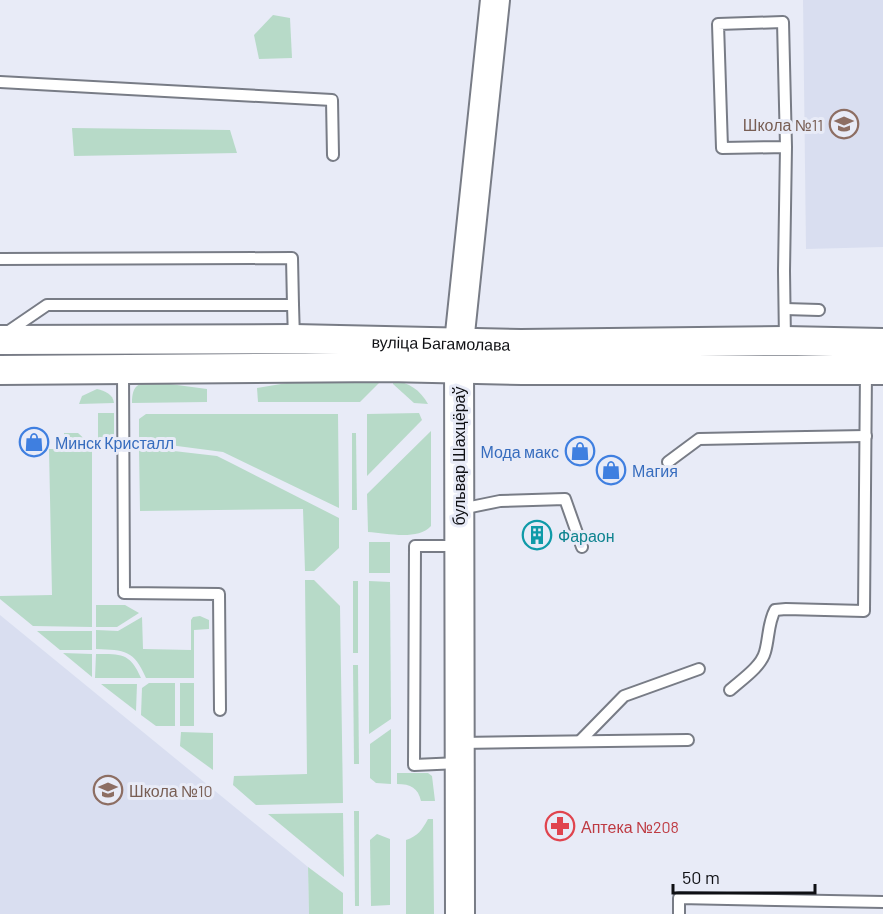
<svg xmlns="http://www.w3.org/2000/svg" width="883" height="914" font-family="Barlow,sans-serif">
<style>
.built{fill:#d9def0}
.green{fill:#b7dac8}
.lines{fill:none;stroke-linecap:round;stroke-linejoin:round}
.service-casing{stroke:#787c86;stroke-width:14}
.secondary-casing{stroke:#787c86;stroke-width:32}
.service{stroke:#fff;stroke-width:10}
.secondary{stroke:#fff;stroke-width:28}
.labels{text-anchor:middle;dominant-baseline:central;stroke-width:6;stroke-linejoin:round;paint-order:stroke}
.education-label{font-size:16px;fill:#785e54;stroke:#e8ebf7;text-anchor:end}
.street-label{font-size:16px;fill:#0f1014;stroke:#e8ebf7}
.shop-label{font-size:16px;fill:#366cbe;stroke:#e8ebf7;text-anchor:start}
.culture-label{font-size:16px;fill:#0d838f;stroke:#e8ebf7;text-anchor:start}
.health-label{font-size:16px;fill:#be3a42;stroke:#e8ebf7;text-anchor:start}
</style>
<rect width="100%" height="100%" fill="#e8ebf7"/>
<g class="built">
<path d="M803,0H883V247L806,249Z"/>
<path d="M0,615L308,867L309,914H0Z"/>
</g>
<g class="green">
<path d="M273,15L290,18L292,58L259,59L254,35Z"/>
<path d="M72,128L230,130L237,153L74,156Z"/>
<path d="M393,381C409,382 420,390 428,404L414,403L393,384Z"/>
<path d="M293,382H380L360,402H258L257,388Z"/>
<path d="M162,383L207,389V402L132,403C132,379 143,384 162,383Z"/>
<path d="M97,389C105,391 113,394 114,403L79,404L82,396Z"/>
<rect x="98" y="413" width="16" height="27"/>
<path d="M419,413L422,420L367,476V414Z"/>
<path d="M146,414H338L339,508L223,452L139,441V419Z"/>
<path d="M431,431V526C417,541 387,533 368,532L367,494Z"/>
<path d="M64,433H78L92,446V627L33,626L0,599V596L52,595L49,449H64Z"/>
<path d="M352,433H356L357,510H352Z"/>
<path d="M139,447L217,456L233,464L339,518V548L314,571H305L303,509L140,511Z"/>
<rect x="369" y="542" width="21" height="31"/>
<path d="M305,580H314L340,606L343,803L256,805L233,785L234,776L307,774Z"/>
<rect x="353" y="581" width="5" height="72"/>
<path d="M369,581L390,582L391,719L369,734Z"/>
<path d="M96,605H125L139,613L117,627H96Z"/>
<path d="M200,616L209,620V629L194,630V678H146C134,650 125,650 96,649V630L118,631L142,617L143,649L191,650V620L193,617Z"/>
<path d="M37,631H92V650H60Z"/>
<path d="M63,653L92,654V677Z"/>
<path d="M96,654C122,654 130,653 141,678H95Z"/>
<path d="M353,665H358L359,764H354Z"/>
<path d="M149,683H175V726H156L141,715L142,688Z"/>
<rect x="180" y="683" width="14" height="43"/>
<path d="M101,684H137L136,711Z"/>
<path d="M391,729V784L376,783L370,778V744Z"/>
<path d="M181,732L213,733V770L180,746Z"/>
<path d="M397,773H428L432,776L435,801H421C418,788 411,784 397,784Z"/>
<path d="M354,811H359V906H355Z"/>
<path d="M343,813L344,877L268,814Z"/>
<path d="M428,819H433L434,914H406V840C418,836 422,830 428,819Z"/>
<path d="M377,834L390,839V905L371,906L370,840Z"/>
<path d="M308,867L343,893V914H309Z"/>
</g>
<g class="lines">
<g class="service-casing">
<g id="service">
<path d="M0,82L332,100L333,155"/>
<path d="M0,259L292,258L293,305"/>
<path d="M785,309L819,310"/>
<path d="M6,333L47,305H293L294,339"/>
<path d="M785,341L784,271L786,147L783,22L718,24L722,148L786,147"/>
<path d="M123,371L124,593L219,594L220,710"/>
<path d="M668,462L699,439L866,436"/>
<path d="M461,509L500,501L565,499L582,547"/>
<path d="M458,546H415L414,765L459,763"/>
<path d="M730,690C741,680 761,667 765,652C769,638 768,623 775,610L786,609L864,611L866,370"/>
<path d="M581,740L624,696L699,669"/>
<path d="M460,743L688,740"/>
<path d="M679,914V898L883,902"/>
</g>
</g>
<g class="secondary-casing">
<g id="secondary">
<path id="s1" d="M0,340L294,339L521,344L785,341L883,343"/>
<path d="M0,370L388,367L522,370H883"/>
<path d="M460,914L459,343L495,0"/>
</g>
</g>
<use href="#service" class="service"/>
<use href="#secondary" class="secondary"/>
</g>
<defs>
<g id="school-ring" transform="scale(1.5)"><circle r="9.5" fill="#e8ebf7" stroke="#8d6e63" stroke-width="1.5"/><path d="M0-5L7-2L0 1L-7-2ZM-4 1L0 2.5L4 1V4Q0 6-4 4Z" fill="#8d6e63"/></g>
<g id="shop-ring" transform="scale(1.5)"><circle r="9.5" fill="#e8ebf7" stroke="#3f7fe0" stroke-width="1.5"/><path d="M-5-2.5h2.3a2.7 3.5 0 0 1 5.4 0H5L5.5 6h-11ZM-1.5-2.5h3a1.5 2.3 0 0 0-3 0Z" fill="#3f7fe0"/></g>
<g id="building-ring" transform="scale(1.5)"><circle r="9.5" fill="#e8ebf7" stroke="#0f9aa8" stroke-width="1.5"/><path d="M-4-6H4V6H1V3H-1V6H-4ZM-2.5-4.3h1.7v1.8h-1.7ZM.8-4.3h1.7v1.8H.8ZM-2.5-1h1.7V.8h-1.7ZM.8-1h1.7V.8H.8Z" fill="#0f9aa8"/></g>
<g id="pharmacy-ring" transform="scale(1.5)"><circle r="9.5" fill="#e8ebf7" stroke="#e0444e" stroke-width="1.5"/><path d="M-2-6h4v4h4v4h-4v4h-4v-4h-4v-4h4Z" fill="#e0444e"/></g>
</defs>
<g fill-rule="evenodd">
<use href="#school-ring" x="844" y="124"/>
<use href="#shop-ring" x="34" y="442"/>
<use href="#shop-ring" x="580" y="451"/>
<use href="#shop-ring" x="611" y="470"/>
<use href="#building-ring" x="537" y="535"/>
<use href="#school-ring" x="108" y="790"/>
<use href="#pharmacy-ring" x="560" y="826"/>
</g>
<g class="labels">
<g class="education-label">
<text x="823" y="124">Школа №11</text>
<text x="129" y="790" text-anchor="start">Школа №10</text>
</g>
<g class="street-label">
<text stroke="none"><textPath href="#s1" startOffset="441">вуліца Багамолава</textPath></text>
<text transform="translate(458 456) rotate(-90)">бульвар Шахцёраў</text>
</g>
<g class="shop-label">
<text x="55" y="442">Минск Кристалл</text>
<text x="559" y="451" text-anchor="end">Мода макс</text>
<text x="632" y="470">Магия</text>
</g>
<g class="culture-label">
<text x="558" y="535">Фараон</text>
</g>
<g class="health-label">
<text x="581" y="826">Аптека №208</text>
</g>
</g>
<path d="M673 884v9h142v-9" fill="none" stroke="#0f1014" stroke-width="3"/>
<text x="682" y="884" font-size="18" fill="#0f1014" stroke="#e8ebf7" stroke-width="4.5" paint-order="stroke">50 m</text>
</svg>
